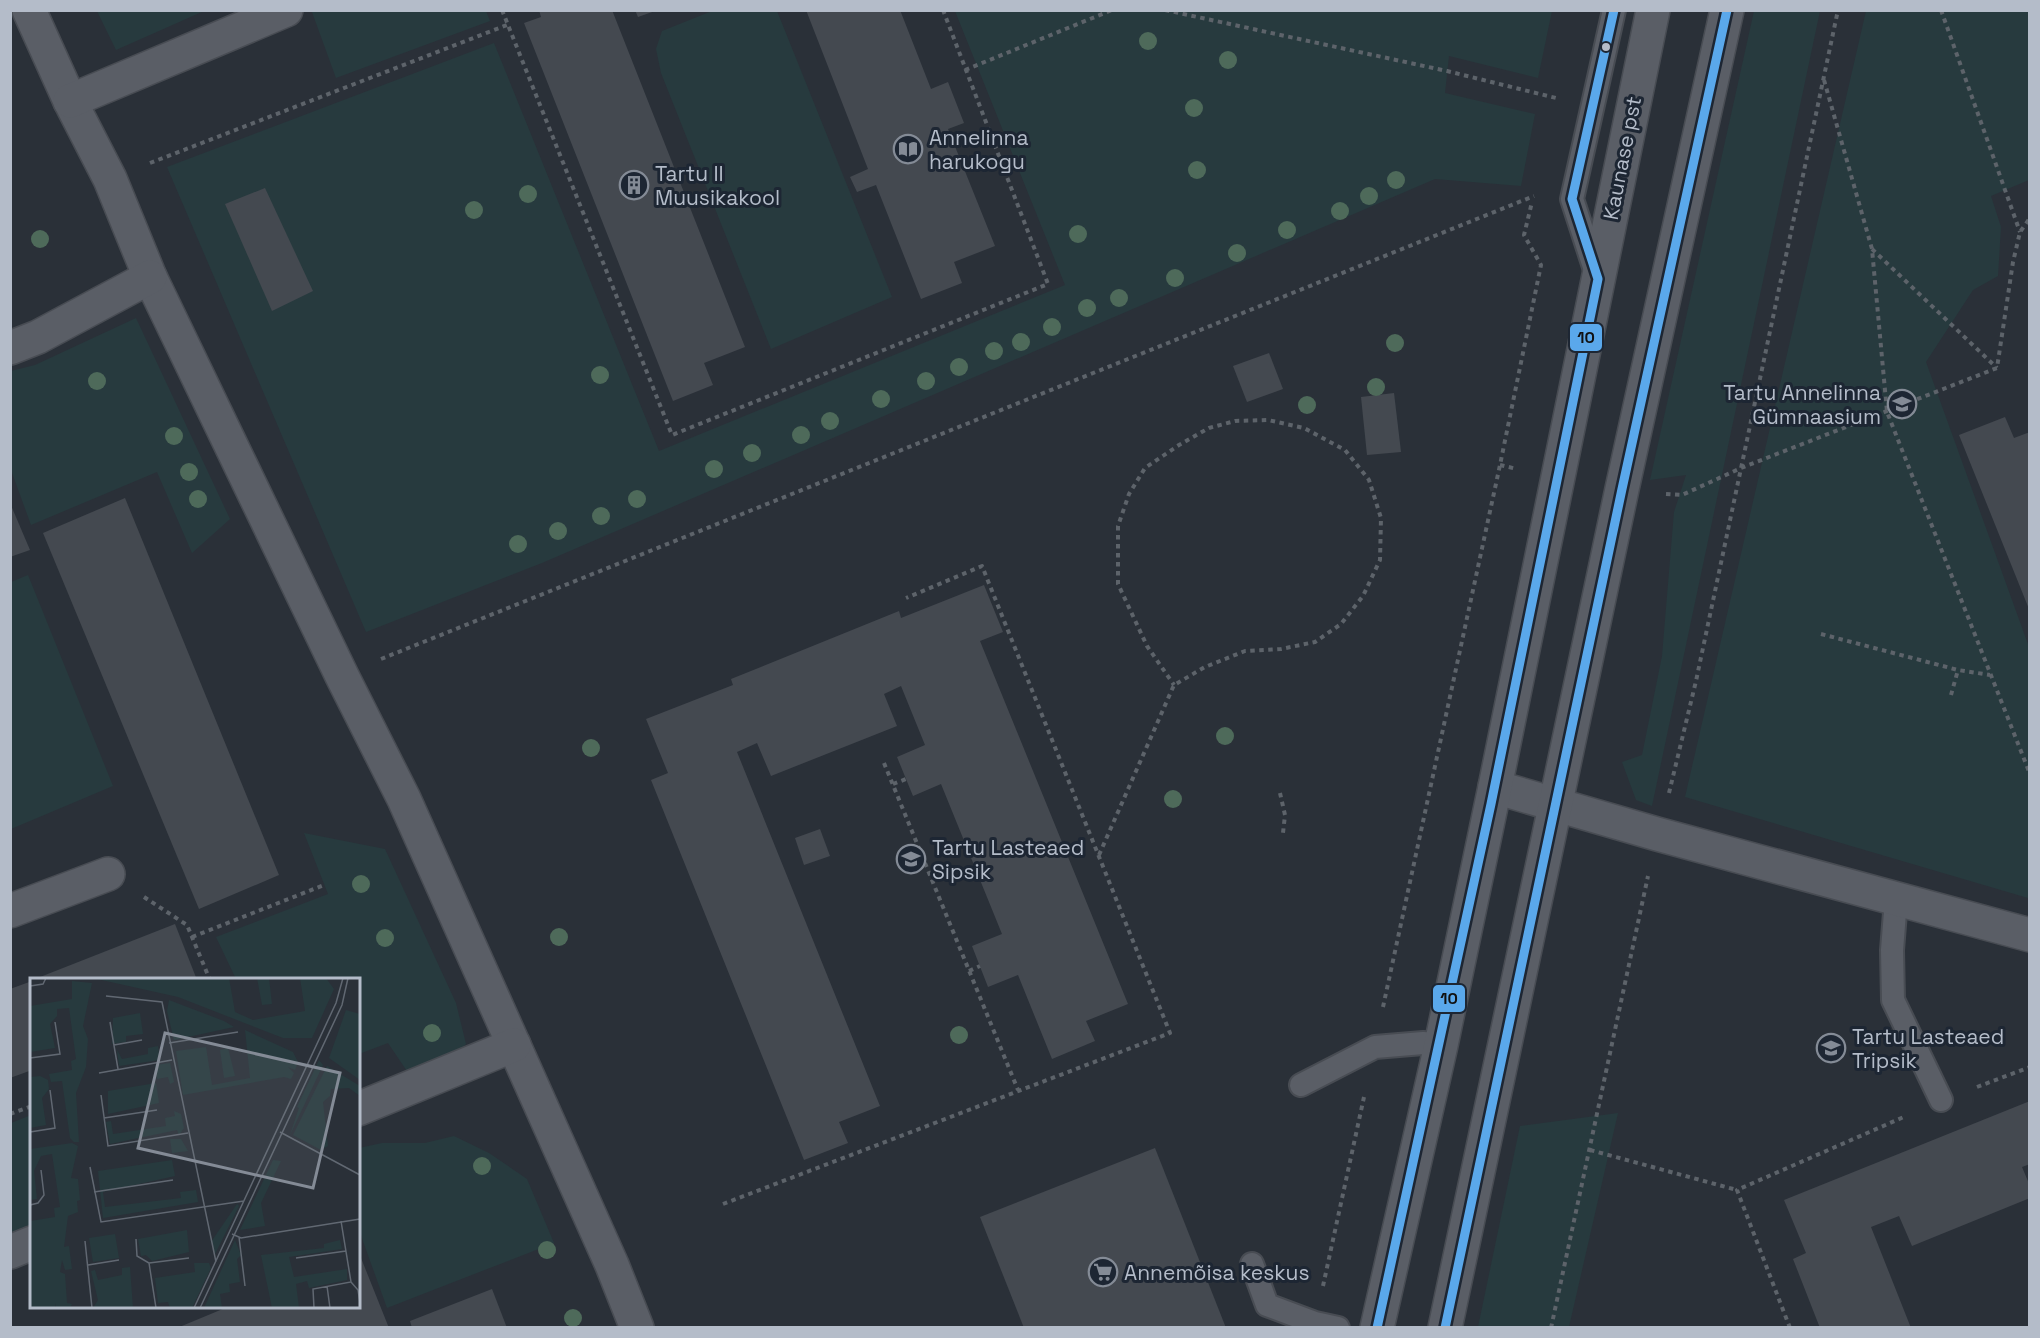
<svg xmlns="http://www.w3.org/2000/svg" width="2040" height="1338" font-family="'Space Grotesk',sans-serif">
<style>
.green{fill:#273a3e}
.building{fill:#444950}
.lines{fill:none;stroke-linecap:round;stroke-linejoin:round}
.service-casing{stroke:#484c53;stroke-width:26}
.minor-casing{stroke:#484c53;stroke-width:36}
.tertiary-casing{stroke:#484c53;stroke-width:36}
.path{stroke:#5d636a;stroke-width:4;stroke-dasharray:4.5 4.5;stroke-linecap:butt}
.service{stroke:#5a5e66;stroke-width:22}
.minor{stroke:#5a5e66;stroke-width:33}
.tertiary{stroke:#5a5e66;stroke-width:33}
.bus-1-casing{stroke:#1d2633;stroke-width:14}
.bus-1{stroke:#5aa8eb;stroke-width:9}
.tree{fill:#4e6a5a}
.bus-dot{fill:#b4bcc9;stroke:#1d2633;stroke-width:2}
.labels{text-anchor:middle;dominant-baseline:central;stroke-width:6;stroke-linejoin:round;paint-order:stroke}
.poi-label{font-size:21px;fill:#b4bcc9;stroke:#1d2633;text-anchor:start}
.street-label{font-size:21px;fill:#b4bcc9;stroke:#1d2633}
.inset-road{fill:none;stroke:#616872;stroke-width:1.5}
.view{fill:#848b96;fill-opacity:0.15;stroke:#848b96;stroke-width:3}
.inset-edge{fill:none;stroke:#b4bcc9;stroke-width:3}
.line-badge{stroke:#1d2633;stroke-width:2}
.pale-badge-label{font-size:16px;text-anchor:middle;font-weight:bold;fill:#111}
</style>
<rect width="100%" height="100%" fill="#2a3038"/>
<g class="green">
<path d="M97,11H204L116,50Z"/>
<path d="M316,11H486L490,21L336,78L312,12Z"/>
<path d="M712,11H777L892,297L771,349L661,73L656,49L662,31Z"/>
<path d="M955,11H1552L1538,78L1449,56L1445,93L1535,114L1521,186L1435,179L542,563L366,632L167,167L494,43L659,451L1065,285Z"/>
<path d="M1754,11H1820L1652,806L1636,800L1622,762L1642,755L1662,656L1674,512L1686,475L1650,480Z"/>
<path d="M1866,11H2029V180L1991,196L2001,227L1998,276L1973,290L1926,362L2029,647L2028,898L1685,797Z"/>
<path d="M136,318L230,519L192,553L157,472L31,525L11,470V371L35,365Z"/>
<path d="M28,575L113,786L11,829V582Z"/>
<path d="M304,833L385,849L456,1003L466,1044L419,1089L388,1043L359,1054L358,980L236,979L216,937L328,894Z"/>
<path d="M1618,1113L1569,1327H1478L1520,1126Z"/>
<path d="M31,1115V1225L11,1234V1123Z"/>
<path d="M454,1136L489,1153L527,1179L554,1243L387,1308L359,1230V1148L382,1143H425Z"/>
</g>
<g class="building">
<path d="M539,10H612L745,347L704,363L713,385L673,401L524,23L541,17Z"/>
<path d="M635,10H655V11L638,17Z"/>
<path d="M806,10H900L931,89L948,82L964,123L948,129L995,246L954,262L962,283L921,299L876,185L857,192L850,177L868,169Z"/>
<path d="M265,188L313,291L272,311L225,204Z"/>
<path d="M1269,353L1283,389L1247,402L1233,366Z"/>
<path d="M1394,393L1401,452L1367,455L1361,397Z"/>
<path d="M2005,417L2014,438L2030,432L2029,609L1959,435Z"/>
<path d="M125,498L279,875L199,909L43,533Z"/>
<path d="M10,503L30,550L10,557Z"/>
<path d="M984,585L1003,632L980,641L1128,1004L1086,1021L1095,1041L1052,1059L1018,975L988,987L972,946L1002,934L941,784L913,796L897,757L925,745L901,686L884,694L897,726L771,776L757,743L737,752L880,1106L839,1122L848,1143L804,1160L651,780L668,773L646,719L733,685L731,679L899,611L901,618Z"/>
<path d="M820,829L830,856L804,865L795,838Z"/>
<path d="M175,924L197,980H35V979Z"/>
<path d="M32,981V1070L10,1078V989Z"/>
<path d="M2030,1101V1164L2022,1167L2030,1186V1198L1912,1246L1899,1216L1871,1227L1911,1328H1820L1793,1259L1806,1253L1784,1200Z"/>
<path d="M1155,1148L1226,1328H1024L980,1217Z"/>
<path d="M359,1253L389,1328H177L230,1306H358Z"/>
<path d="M492,1289L507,1328H412L410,1321Z"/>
</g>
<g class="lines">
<g class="service-casing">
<g id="service">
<path d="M1597,276L1572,199L1614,10"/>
<path d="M1896,900L1892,950L1893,1000L1941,1100"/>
<path d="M1301,1085L1375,1047L1423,1043L1441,1045"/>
<path d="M1252,1264L1267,1305L1315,1323L1338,1328"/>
</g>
</g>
<g class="minor-casing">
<g id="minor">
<path d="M29,10L70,101L110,179L150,277L342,676L404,799L612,1265L637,1328"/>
<path d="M70,101L286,10"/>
<path d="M10,348L38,337L150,277"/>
<path d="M1495,787L1657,834L2030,935"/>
<path d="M10,911L108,874"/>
<path d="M358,1109L514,1045"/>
<path d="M10,1252L32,1243"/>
</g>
</g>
<g class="tertiary-casing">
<g id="tertiary">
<path d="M1377,1328L1441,1045L1495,787L1653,10"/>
<path d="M1445,1328L1622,489L1727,10"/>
</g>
</g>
<g class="path">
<path d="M502,10L672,435L1048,284L943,10"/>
<path d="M1165,10L1447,71L1556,98"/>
<path d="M1941,10L2020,232"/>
<path d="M965,70L1112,10"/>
<path d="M1824,80L1872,249L1887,412L2030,774"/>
<path d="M150,163L507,25"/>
<path d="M1872,249L1997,368"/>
<path d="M1500,465L1517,469"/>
<path d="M1666,494L1682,495L1741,468L1997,368L2013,262L2020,232L2030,218"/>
<path d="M1821,634L1958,670L1990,675"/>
<path d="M381,659L1534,196"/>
<path d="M1951,695L1958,670"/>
<path d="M884,763L1018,1090"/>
<path d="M893,784L906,779"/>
<path d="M1280,793L1285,815L1283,833"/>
<path d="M1669,793L1696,681L1838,10"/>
<path d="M1099,855L1174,685L1205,667L1245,651L1281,649L1315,642L1341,624L1363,596L1380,560L1381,518L1369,480L1345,450L1304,428L1268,420L1235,421L1209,428L1179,445L1145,468L1129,494L1118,526V584L1147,646L1174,685"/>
<path d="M144,897L187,925L210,980"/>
<path d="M192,937L324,885"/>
<path d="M969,971L980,966"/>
<path d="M1383,1007L1500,465L1541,265L1524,235L1532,202"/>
<path d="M1977,1087L2030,1067"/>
<path d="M10,1114L32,1106"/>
<path d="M1590,1150L1737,1190"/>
<path d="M723,1204L1170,1033L982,566L906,598"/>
<path d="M1323,1286L1364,1097"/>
<path d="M1551,1328L1648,876"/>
<path d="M1790,1328L1737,1190L1906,1116"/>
</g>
<use href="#service" class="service"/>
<use href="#minor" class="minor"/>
<use href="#tertiary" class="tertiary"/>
<g class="bus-1-casing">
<g id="bus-1">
<path d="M1377,1328L1491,804L1598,279L1572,199L1614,10"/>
<path d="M1445,1328L1622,489L1727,10"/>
</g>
</g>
<use href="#bus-1" class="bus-1"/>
</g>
<g class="tree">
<circle cx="1148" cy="41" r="9"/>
<circle cx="1228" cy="60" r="9"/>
<circle cx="1194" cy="108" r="9"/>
<circle cx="1197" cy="170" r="9"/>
<circle cx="1396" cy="180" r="9"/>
<circle cx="528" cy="194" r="9"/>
<circle cx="1369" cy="196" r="9"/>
<circle cx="474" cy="210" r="9"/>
<circle cx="1340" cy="211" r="9"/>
<circle cx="1287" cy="230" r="9"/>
<circle cx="1078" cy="234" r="9"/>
<circle cx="40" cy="239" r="9"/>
<circle cx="1237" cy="253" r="9"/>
<circle cx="1175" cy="278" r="9"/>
<circle cx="1119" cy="298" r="9"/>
<circle cx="1087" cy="308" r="9"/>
<circle cx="1052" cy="327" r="9"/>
<circle cx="1021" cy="342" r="9"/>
<circle cx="1395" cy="343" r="9"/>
<circle cx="994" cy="351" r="9"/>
<circle cx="959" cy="367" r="9"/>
<circle cx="600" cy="375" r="9"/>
<circle cx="97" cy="381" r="9"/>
<circle cx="926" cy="381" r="9"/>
<circle cx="1376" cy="387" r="9"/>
<circle cx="881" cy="399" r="9"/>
<circle cx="1307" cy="405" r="9"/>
<circle cx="830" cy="421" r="9"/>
<circle cx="801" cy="435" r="9"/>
<circle cx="174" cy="436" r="9"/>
<circle cx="752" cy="453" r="9"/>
<circle cx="714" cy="469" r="9"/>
<circle cx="189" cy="472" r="9"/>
<circle cx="198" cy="499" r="9"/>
<circle cx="637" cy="499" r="9"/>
<circle cx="601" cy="516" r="9"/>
<circle cx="558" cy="531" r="9"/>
<circle cx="518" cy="544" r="9"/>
<circle cx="1225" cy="736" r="9"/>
<circle cx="591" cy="748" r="9"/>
<circle cx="1173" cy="799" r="9"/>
<circle cx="361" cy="884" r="9"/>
<circle cx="559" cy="937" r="9"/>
<circle cx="385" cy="938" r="9"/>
<circle cx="432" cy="1033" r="9"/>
<circle cx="959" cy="1035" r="9"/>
<circle cx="482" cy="1166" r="9"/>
<circle cx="547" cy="1250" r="9"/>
<circle cx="573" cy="1318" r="9"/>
</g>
<defs>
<g id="library-ring" transform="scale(1.5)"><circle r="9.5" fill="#1d2633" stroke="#848b96" stroke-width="1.5"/><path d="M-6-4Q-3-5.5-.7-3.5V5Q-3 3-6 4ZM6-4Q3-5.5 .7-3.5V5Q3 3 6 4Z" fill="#848b96"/></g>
<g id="building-ring" transform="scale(1.5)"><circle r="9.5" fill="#1d2633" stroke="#848b96" stroke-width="1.5"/><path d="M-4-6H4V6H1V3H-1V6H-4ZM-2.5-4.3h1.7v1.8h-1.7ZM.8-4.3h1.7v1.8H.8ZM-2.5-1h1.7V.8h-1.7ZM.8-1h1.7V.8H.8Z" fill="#848b96"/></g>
<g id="school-ring" transform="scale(1.5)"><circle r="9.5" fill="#1d2633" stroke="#848b96" stroke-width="1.5"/><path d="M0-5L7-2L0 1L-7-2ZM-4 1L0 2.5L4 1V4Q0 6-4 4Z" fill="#848b96"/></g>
<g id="supermarket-ring" transform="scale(1.5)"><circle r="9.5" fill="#1d2633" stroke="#848b96" stroke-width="1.5"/><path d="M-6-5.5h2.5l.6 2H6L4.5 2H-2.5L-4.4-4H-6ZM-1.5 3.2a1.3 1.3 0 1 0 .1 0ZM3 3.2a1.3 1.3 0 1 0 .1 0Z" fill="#848b96"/></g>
</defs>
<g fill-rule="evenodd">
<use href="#library-ring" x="908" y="149"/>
<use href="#building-ring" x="634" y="185"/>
<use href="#school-ring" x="1902" y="404"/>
<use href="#school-ring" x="911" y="859"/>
<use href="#school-ring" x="1831" y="1048"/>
<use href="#supermarket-ring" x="1103" y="1272"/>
</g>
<circle class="bus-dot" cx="1606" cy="47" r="5"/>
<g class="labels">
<g class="poi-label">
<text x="929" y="137">Annelinna<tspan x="929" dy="24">harukogu</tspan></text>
<text x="655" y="173">Tartu II<tspan x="655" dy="24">Muusikakool</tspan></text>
<text x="1881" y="392" text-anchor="end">Tartu Annelinna<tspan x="1881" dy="24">Gümnaasium</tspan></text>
<text x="932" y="847">Tartu Lasteaed<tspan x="932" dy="24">Sipsik</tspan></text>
<text x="1852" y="1036">Tartu Lasteaed<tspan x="1852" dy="24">Tripsik</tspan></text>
<text x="1124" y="1272">Annemõisa keskus</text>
</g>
<g class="street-label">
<text transform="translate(1622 158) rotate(-79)">Kaunase pst</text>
</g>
</g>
<g transform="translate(30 978)">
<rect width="330" height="330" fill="#2a3038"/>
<path d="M199,0L205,34L223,42L275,33L270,0H296L304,11L282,60H253L148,19L67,1ZM227,0H239L242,26L232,27ZM42,3L62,5L53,48L58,61L56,89L46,115L49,164H44L40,160L32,103L21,104L19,96L42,92L41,83L46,81L39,30L27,31V38L20,46L25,70L0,74V28L42,21ZM139,22L194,43L204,49L144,62L137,33ZM316,32L330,36V102L299,80ZM110,35L113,56L96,58V64L82,66L83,40ZM215,52L263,74L268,84L265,92L258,89L264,95L261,101L254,99L153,117L146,73L176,69L182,107L220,100ZM128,68L130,82L89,88L87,72L92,81L118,76V70ZM198,70L205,98L194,100L190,72ZM289,82L293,87L260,157L269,130L267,129ZM140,85L144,104L140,106L138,99L127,101L125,87ZM297,88L330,108V118L319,110L301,111L300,118L293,124L298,168L291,172L263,157ZM10,98L18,102L19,111L12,120L16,147L0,150V99ZM126,105L129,125L78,136V113ZM144,133L151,136L154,150L149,157L147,152L80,166L76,144L81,143L83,156L136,148L135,140L145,138ZM140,161H151L158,173L142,175ZM42,165L48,168L41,200L48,201L50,222L47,223L48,234L38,238L34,269L39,268L42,291L35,292L32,282L30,294L35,296L37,325L42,326L40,330H26V325L25,330H0V243L25,239L24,230L30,229L22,176L11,178L4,193L7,221L0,222V171ZM142,182L145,198L73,214L75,229L151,220L150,214L166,212L168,224L73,240L68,193ZM243,182L251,183L231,225L235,248L210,252ZM207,226L209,228L185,276L181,264ZM157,252L159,274L122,283L116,277L111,278L108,261ZM85,256L89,280L63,284L59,260ZM205,262L211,277L207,281L210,304L199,306L200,314L190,316L192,330H174ZM310,262L312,271L259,279L264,299L317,291V302L279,310L277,303L266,306L269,330H242L231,277L294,270V266ZM164,285H179L181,290L162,330H140L138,324L128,325L125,300L165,294ZM100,289L103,330H63L68,322L61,293L65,292L68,302L92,297V290Z" fill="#273a3e"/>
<path class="inset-road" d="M0,8L13,6L16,0M76,18L132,24L186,284M80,44L88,91M139,65L208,54M84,67L112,62M0,80L30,76L25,44M69,95L142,82M71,117L78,168L158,155M74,140L127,132M0,154L25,150L20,112M250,154L330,197M60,189L71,244L214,223M64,214L143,202M0,227L8,225L14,217L11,192M202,256L211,260L330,241M209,259L215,308M106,261L107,278L119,285L126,330M55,263L62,330M266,280L316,273M119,285L159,280M58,287L89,282M321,304L328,312L330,325M297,308L300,330M164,330L306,25L313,0M170,330L312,27L318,0M284,330L283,311L321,304L311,243"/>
<path class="view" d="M135,55L310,95L283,210L108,170Z"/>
<rect width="330" height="330" class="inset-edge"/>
</g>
<g class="line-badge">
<rect x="1569" y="323" width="34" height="29" rx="6" fill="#5aa8eb"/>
<rect x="1432" y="984" width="34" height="29" rx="6" fill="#5aa8eb"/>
</g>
<g class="pale-badge-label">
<text x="1586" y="343">10</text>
<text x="1449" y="1004">10</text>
</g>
<rect width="2040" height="1338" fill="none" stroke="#b4bcc9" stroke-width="24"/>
</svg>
